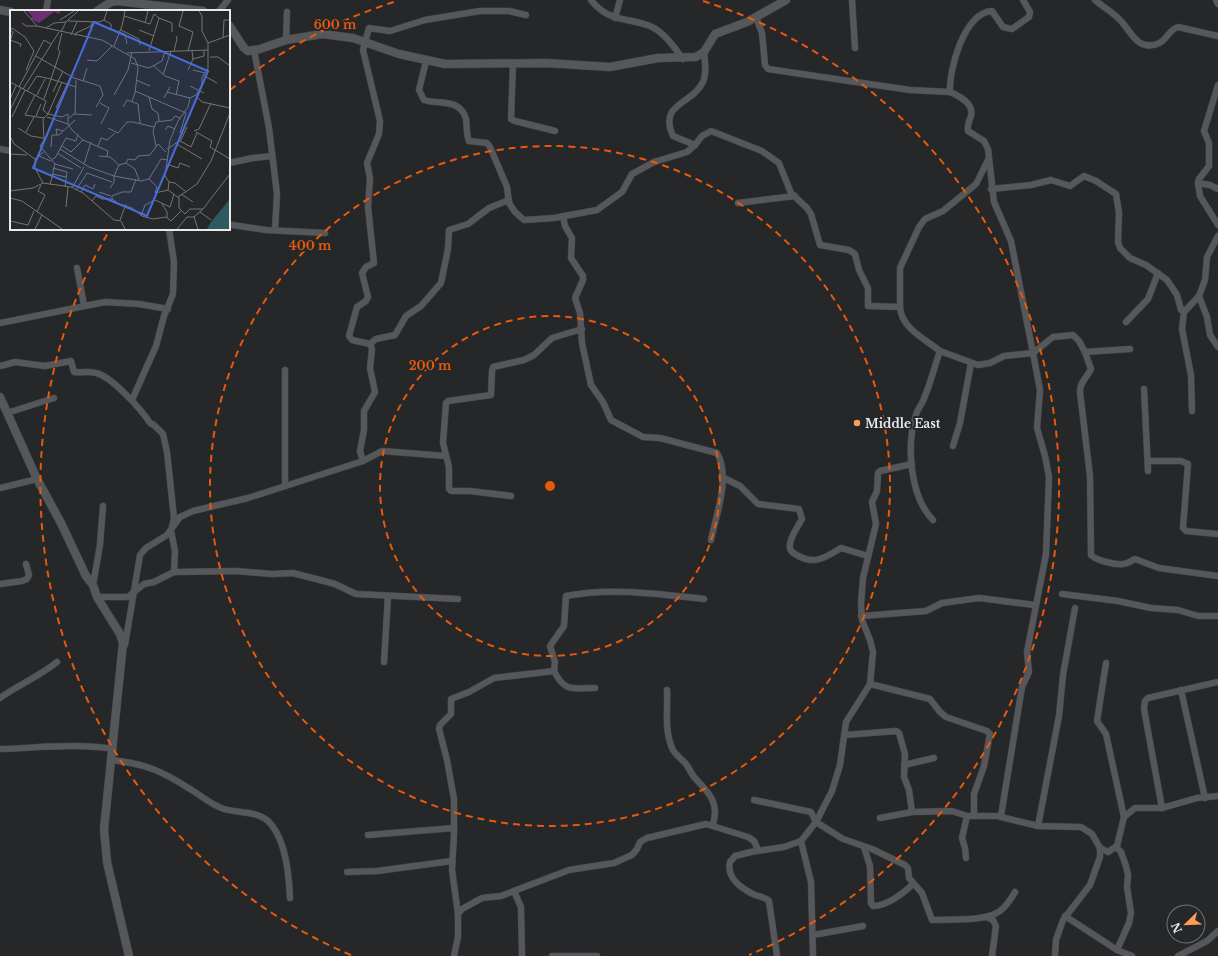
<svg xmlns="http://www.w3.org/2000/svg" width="1218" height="956" font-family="'Libre Baskerville',serif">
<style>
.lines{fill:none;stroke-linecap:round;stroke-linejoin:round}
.minor-casing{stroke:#434445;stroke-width:7}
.tertiary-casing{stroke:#434445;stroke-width:9}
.minor{stroke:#56575a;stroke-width:6}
.tertiary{stroke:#56575a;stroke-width:8}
.ring{fill:none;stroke:#e8590c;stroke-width:2;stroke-dasharray:7 5}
.poi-dot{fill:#fe9c58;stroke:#252729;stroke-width:1.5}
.labels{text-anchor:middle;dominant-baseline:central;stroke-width:4;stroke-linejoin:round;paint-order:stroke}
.poi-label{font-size:12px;font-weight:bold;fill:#e9eaeb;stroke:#252729;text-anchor:start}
.inset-road{fill:none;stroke:#737577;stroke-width:1}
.view{fill:#466ddc;fill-opacity:0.15;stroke:#466ddc;stroke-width:2}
.inset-edge{fill:none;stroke:#e9eaeb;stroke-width:2}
.centre{fill:#e8590c;stroke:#252729;stroke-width:2}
.ring-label{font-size:12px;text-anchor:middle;font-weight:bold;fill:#e8590c;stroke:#252729;stroke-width:4;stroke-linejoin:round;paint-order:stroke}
</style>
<rect width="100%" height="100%" fill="#252729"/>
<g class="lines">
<g class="minor-casing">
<g id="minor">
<path d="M591,0C609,23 627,17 650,26C664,32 674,47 683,59"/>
<path d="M852,0L855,48"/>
<path d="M1095,0C1103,7 1112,12 1119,19C1131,30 1136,51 1157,44C1167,41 1168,30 1178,27L1218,36"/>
<path d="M1216,0L1218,4"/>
<path d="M46,11L48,0"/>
<path d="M219,11L228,0"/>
<path d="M756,17L762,33L765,65L768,69L910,90L950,92C949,69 964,13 992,11L1003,27L1012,29L1029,17L1030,12L1023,0"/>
<path d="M615,18L620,0"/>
<path d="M286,40L287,12"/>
<path d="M254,50L269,128L277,194L275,230"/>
<path d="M704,52C705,62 707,73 703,82C692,105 658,103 673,136L695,145L702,136L711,131L762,151L779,163L791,193L807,208L811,214L820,245L849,250L855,254L859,270L868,288V306L900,307C901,328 925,339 940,351"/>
<path d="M426,61L419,90L424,100C440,105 460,98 466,119C467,126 466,134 469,141L487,143L490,147L507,187L509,203L515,212L524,220L554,218L597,210L622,192L632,174L654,162L687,152L695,145"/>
<path d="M513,64L511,119L515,121L555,131"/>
<path d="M1218,85L1204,131L1209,143V166L1199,179L1198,183L1200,196L1218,225"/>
<path d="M950,92C959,96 974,103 971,116C969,121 967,126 968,131L984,141L988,149L994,202L1011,241L1033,353L1053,337L1073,335L1079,341L1085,352L1130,349"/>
<path d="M0,149L11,151"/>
<path d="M229,163L253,158L272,156"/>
<path d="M1198,183L1210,185L1218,189"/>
<path d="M991,189L1031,185L1051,180L1070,186L1084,176L1096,181L1116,194L1119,213L1118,242L1120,248L1130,258L1146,265L1167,280L1177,295L1181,310H1186L1199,296"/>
<path d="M738,203L795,196"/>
<path d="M563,216L565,226L572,238L571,258L583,276V280L575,298L580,313L582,343L591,385L603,402L611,420L643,437L660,438L717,453C731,477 716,515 711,540"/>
<path d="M232,225L266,230L325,233"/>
<path d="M1218,236L1207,257L1205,280L1199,296L1207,317L1210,335L1218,347"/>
<path d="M77,268L84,305"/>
<path d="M900,307V268L919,227L925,219L943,211L976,184L988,160"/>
<path d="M1184,311L1182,329L1191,375L1192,411"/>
<path d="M1126,322L1148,299L1158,273"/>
<path d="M0,323L105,302L139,304L168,309"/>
<path d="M370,344L376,339L395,335L406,316L421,306L441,283L448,249L449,230L468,224L489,208L509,200"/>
<path d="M1085,352L1091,369C1087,378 1080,381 1080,392L1090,476L1091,555C1095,560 1115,565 1123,564C1127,564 1131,561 1135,559L1159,568L1218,576"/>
<path d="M0,366L15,362L45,366L71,361L74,372C81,373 89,371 96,373C111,376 141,409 150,423L154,425L163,434L167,452L174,518L171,531L175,551L174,572"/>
<path d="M1144,389L1148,471"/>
<path d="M132,400L156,346L164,316L173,294L174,262L169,229"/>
<path d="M7,413L54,398"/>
<path d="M953,446L960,423L971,363"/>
<path d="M363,461L360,451L364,430V411L375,392L370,368L372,349L370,344L352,340L349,336L357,307L366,301L368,297L362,273L366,267L374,263L368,207L370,178L367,163L379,134L380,121L363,50L369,28L390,31L425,20L480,11H509L526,15"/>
<path d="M1148,461H1181L1188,464L1183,528L1186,531L1218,534"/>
<path d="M722,477L740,486L758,504L799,509L802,519C798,526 791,536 790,544C789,549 791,552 795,554C813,566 825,558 841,548L868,556"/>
<path d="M285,486V370"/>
<path d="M0,488L37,479"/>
<path d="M511,496L470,491H451L449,489V467L443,443L446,403L448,401L491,395L492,371L493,367L524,360L534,355L552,338L582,329"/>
<path d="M933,520C910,497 906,445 916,415C917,409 921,406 923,401C930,385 934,368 940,351L978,365L990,363L1004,356L1033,353L1040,390L1037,428L1045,456L1049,477L1046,554L1027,652L1029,672L1022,687L1001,816"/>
<path d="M0,584L22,581L27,579L29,575L26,564"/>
<path d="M93,585L100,545L103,506"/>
<path d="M1062,594L1118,601L1151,608L1178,610L1198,616H1218"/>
<path d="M97,597H128L144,584L154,582L174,572L236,571L272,574L293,573L335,584L356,594L458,599"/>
<path d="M861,616L926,611L942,603L979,598L1035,605"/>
<path d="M125,645L140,555L146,548L167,535L180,517L193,511L248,498L363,461L382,451L446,456"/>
<path d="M384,662L388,596"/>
<path d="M1106,663L1097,721L1106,734L1124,817"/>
<path d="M554,671L555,662L550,646L564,626L566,596C611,587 659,594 704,599"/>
<path d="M870,684L930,699L940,712L946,717L987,731L990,734L984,766L974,794V815"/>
<path d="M667,690C668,709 664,729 672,748C675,755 681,758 686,764C689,768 691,773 694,777C708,792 720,802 713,824"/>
<path d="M1181,690C1189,726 1197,762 1205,798"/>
<path d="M0,698C18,685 40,676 57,662"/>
<path d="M845,735L896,731L899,733L905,754L904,777L909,790L912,812L952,811L967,816H997L1038,826L1081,827L1092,834L1100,848V857L1090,885L1063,920L1056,940L1055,956"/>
<path d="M0,749C38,748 76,743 113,749"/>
<path d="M112,760C146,764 162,771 190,789C202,796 211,805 224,809C238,813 257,811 268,821C286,838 289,875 290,898"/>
<path d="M904,765L934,758"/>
<path d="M754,800L811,812L816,822L843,839L872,849L905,865L908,868L909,878L922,893L932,920C951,919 985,922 1000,911C1007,906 1011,899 1015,892"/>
<path d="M1162,808L1144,709L1145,701L1148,698L1218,682"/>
<path d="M880,818L912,812"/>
<path d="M1038,826L1059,716L1063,675L1075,608"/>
<path d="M368,835L454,828"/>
<path d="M801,841L811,882L813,956"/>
<path d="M864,847L870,866L871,903L873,906C887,906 904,893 913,884"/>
<path d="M1116,847L1121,852L1126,866L1128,875L1127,887L1131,913L1129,923L1117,950"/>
<path d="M1100,848L1108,852L1117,846L1124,817L1135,808H1162L1197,798L1218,796"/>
<path d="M966,858L965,848L962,838L967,816"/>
<path d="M347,872L377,871L452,861"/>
<path d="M514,891L521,907L522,956"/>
<path d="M458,914L462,909L482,898L501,896L569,870L614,863L632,855L637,849L640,842L647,838L706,824L748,837L754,841L758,850"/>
<path d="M1065,916L1117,950L1132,956"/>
<path d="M987,917L993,920L996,926L992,956"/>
<path d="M813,935L863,926"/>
<path d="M454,956L458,937V914L452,870L454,834V799L447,760L439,729L440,725L451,714V699L469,692L494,678L554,671C565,693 573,688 595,688"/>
<path d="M552,956H597"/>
<path d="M777,956L769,901C765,897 760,897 755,895C742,889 726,878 730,862L735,856L751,852L784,847L801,841L816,822L832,791L840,765L846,722L870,684L873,652L870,640L862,620L861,604L863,578L876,524L872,502L877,491L878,473L880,471L912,464"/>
<path d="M1178,956L1207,941L1218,931"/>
</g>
</g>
<g class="tertiary-casing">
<g id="tertiary">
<path d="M0,10L11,12"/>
<path d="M97,11L111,2L117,1L203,11"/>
<path d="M229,25L244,48L248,51L260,49L286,40L322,34L353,38L399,54L445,64L546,63L610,67L658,58L696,57L704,52L715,34L747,22L786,0"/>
<path d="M0,397L37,479L61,523L86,576L93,585L97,597L120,634L123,643L104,829L107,862L129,956"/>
</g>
</g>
<use href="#minor" class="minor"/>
<use href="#tertiary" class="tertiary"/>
</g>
<g class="ring">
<circle cx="550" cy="486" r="170"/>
<circle cx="550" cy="486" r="340"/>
<path d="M351 955A509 509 0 0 1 109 231M230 90A509 509 0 0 1 397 1M703 1A509 509 0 0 1 749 955"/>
</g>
<circle class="poi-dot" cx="857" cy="423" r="4"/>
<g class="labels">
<g class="poi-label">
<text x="865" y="423">Middle East</text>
</g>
</g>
<g transform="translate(10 10)">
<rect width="220" height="220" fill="#252729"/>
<path d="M17,1H50V4L44,2L29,13L21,9L22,6Z" fill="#6d3073"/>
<path d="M220,189V219H197L201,212Z" fill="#2d5a5f"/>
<path class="inset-road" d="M14,1L27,16L92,30L125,49L128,58L125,83L122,91M173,1L169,16L183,22L178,41M189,1L192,6V21L198,33M114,6L140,14L144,4L149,8L139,41M149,8L162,13V22M50,10L64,1M94,10L101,14V19L115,24L117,34M58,11L89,12L94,10L97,1M12,13L16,16H27M135,13L138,1M36,18L44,13L56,12M111,20L129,29L130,35M129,20L144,26M0,21L2,18L15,27L24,41L16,60M51,22L56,12L68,1M61,25L67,12M220,25L198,33V59L192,67V75L186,85L180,88L178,97L168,111L160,130L155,166L159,172L158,180L169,188V198L175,204L180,199H193L220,164M65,26L66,23L81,16L82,12M213,27L214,10H220M0,30L11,34L10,37M0,32L3,22L0,20M104,36L112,16L115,1M164,41L167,29L166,26M182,41L183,49L194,46V40M117,43L198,40M26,46L64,68L90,76L93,85L86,97M200,47H208L220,56M77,50L87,51L102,36M121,53L139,58L152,51L155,41M144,56L155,66L169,71L166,85M178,60L183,49M183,60L195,63M153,65L161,41M193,65L207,73M126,70L140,76M73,71L77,58M0,72L36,91L33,100L38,104L52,107L58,104V114L62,120L73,130L98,141L97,146M180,76L194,83M9,77L34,30L41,34M13,79L49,22M17,81L27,66L41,69L50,42L48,39L52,23M125,81L176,103L170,123M43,82L53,61M157,82L180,88M25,85L15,105L34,108M27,85L35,69M104,85L118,60L122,42M186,86L192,92L220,98M139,87L142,99L148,103L149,111M154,88L160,77M0,89L6,76M34,89L41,69L66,77M90,93L99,98L91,114M113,97L117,90L128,94L130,113M46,98L61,66M0,100L11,78M38,104L33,109L34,130L30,136L45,154L40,175M38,104L52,72M64,104L82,105M26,106L31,94M2,107L15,80M37,107L58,114M59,108L65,103L66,70M8,118L21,126L33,128M98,118L108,123L117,112H123L144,117M155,120L158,116L165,119M184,121L189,119L201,93M16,122L24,107M186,122L202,131L200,137L220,149M47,125L46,119L53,121M0,126L4,134L25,149M170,131L181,137L187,123M165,133L192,149M52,136L61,142L73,130M88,136L91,128L97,130L105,123M146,136L143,121L146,112L162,110L165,106L170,108M41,137L42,125H49L65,110M50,139L79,157L104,166L109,155L100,147L89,146M157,139L171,130L177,117M47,143L71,158M0,144L17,145M29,146L41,151M25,149V158L33,173M25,149L35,141M42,149L45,148L56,128L66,131L68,124M158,150L151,149L139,169L147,177L145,183L158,180M116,153L125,159L129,170M45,154L63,159M74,154L81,132M109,155L116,153L118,149L125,150L128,146L140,145L148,134L156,142M159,155L168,158L170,153L180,157M43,158L57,162L55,177M42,164L56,167M159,172L165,173L175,181M62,178L74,157M100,178L104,172V166L131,171L139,169M66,180L77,163L102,172M0,181L23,178L33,173L61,177L73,183L104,210L111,211L115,219M71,182L75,175L83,179L85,174M89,182L101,186M171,184L183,192M168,187L187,174L201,151L220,103M0,188L12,191L52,219M102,189V186L112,182H121L126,169M82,191L86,186L92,189H102L109,194L122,198L132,206L143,209L156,207L161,211L171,201M152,194L157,202V208M56,197L58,177M27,202L35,185L28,181L31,175M190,202L201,210M131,206L135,195L145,190L160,197L164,184M177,207H184L193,199M184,207L188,219M110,210L116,194M0,211L18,215L24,201M25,219L32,205M167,219L177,207"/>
<path class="view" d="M84,12L198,61L137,206L23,158Z"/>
<rect width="220" height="220" class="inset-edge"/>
</g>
<circle cx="550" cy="486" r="6" class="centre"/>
<g class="ring-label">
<text x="335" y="29">600 m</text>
<text x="310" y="250">400 m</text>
<text x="430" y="370">200 m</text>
</g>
<g transform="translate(1186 924) rotate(247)"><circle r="19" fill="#252729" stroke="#737577"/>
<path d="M0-3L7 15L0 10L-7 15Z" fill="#fe9c58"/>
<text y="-6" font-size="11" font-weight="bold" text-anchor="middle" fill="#e9eaeb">N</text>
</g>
</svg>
